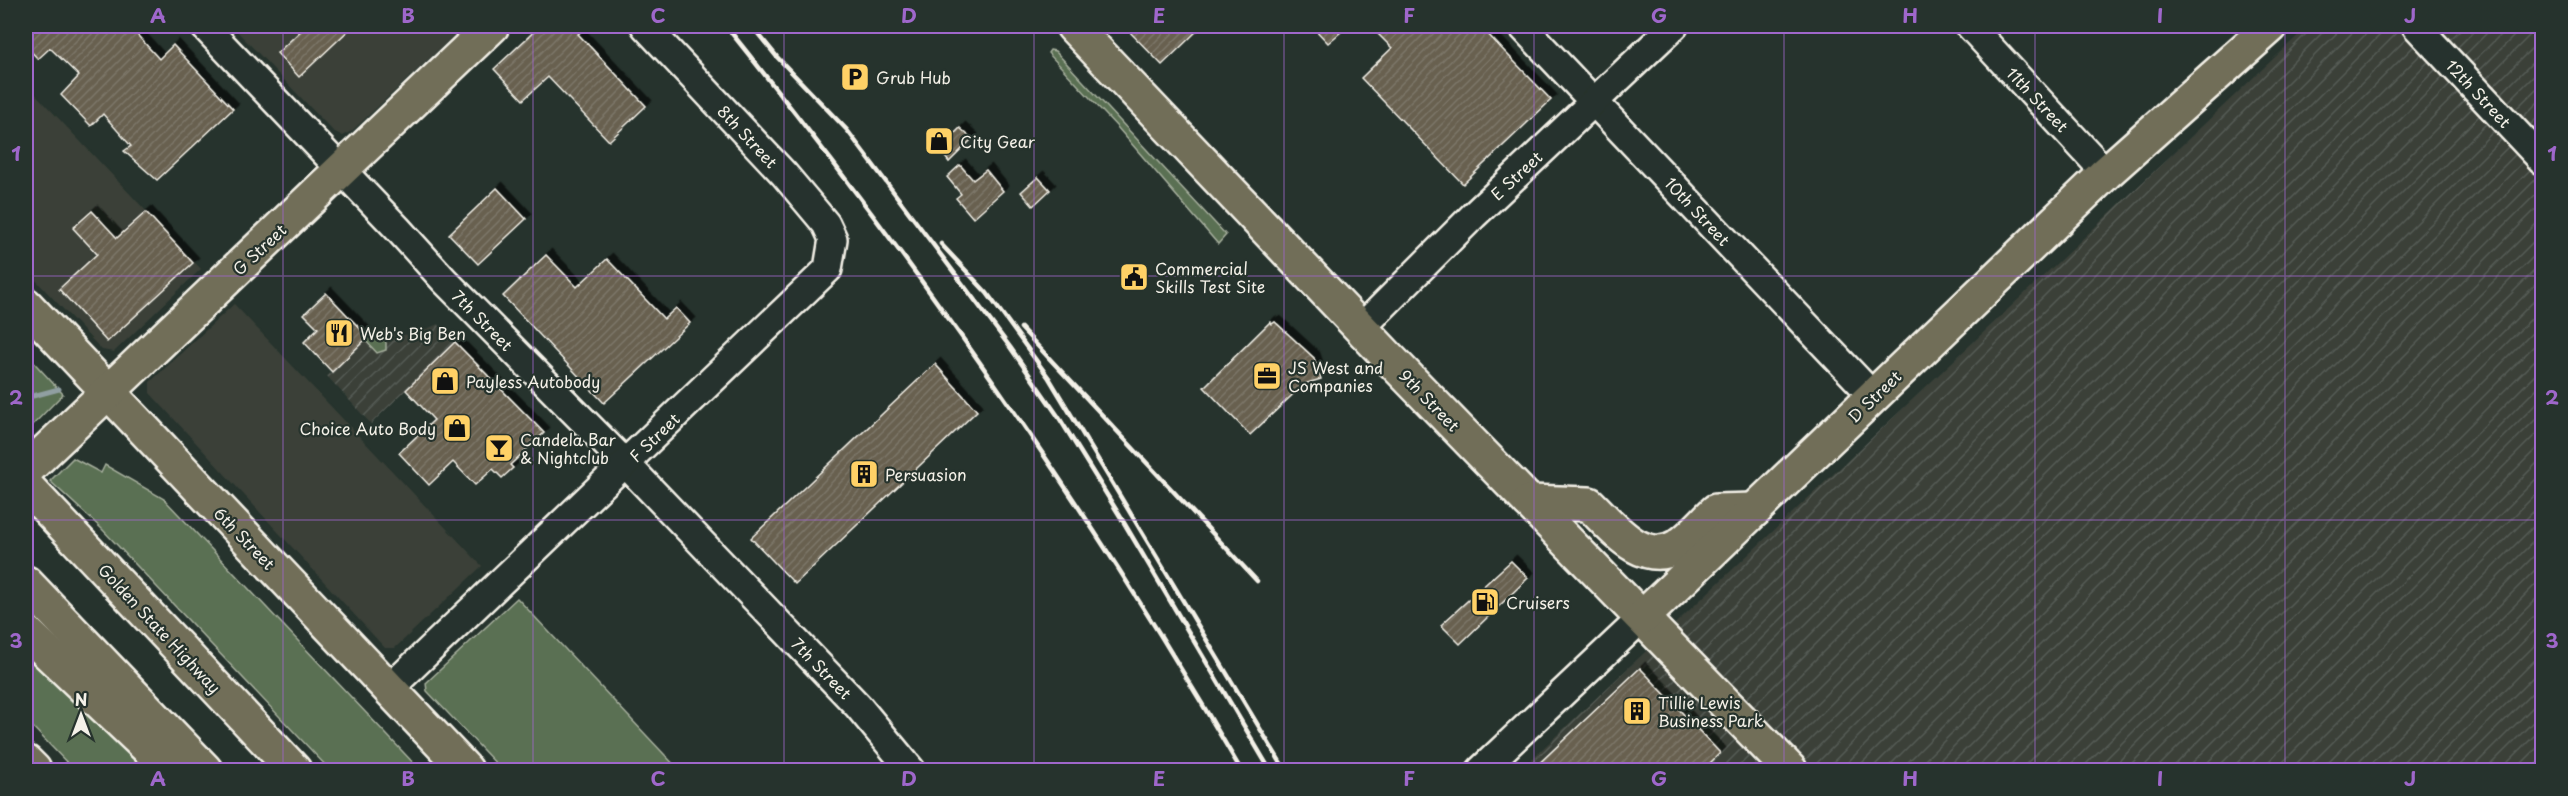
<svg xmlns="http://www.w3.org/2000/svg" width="2568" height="796" font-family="'Playpen Sans',sans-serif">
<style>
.built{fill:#3a4038}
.industrial{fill:url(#industrial-furrows)}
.grass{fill:#5a6f53;stroke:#a7b09e;stroke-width:1.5}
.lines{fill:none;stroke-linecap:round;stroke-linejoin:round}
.stream{stroke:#909fa2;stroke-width:5}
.building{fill:url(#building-hatch);stroke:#f4f1e8;stroke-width:1.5;filter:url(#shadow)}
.minor-casing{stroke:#f4f1e8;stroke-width:32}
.major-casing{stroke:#f4f1e8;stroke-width:38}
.highway-casing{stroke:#f4f1e8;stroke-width:38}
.minor{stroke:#26332d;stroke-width:27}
.major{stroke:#716e59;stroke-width:33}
.highway{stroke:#716e59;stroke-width:33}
.rail{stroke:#f4f1e8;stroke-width:4.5}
.grid{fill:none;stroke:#9f67cb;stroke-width:1.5;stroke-opacity:0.55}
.labels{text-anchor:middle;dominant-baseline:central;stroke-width:4.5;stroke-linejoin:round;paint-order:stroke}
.poi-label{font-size:16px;fill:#f4f1e8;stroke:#26332d;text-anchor:start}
.street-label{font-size:16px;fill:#f4f1e8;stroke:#26332d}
.neatline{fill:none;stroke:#9f67cb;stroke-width:2}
.grid-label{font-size:20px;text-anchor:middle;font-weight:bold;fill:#9f67cb}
</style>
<defs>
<pattern id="industrial-furrows" width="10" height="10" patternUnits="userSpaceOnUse" patternTransform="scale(1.5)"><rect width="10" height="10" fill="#3a4038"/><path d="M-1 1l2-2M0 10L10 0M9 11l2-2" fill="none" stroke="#575c55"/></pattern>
<pattern id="building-hatch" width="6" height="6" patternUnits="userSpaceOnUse" patternTransform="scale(1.5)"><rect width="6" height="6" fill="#676050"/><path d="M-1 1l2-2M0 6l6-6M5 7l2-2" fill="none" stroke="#7d7769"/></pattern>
<filter id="shadow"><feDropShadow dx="5.5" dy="-5.5" stdDeviation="0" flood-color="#0009"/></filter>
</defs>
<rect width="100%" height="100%" fill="#26332d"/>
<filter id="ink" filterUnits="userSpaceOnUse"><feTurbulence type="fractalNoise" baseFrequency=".0167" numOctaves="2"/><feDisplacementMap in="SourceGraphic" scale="12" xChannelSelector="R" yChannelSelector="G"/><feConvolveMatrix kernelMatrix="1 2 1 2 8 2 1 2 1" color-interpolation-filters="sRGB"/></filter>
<g filter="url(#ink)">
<g class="built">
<path d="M232,26H464L352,131L343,136L333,131Z"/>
<path d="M26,84L201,269L114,352L102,350L26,270Z"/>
<path d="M234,304L482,566L395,648H385L150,393V382Z"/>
</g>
<g class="industrial">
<path d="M2308,26H2542V770H1520Z"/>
<path d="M438,324L455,342L371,424L327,376L365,340L377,353L385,350L386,330L401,335L415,334Z"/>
</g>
<g class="grass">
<path d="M1050,50L1055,51L1226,235L1218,244L1118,128L1048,53Z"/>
<path d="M386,330V350L377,353L365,340L368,337L373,341Z"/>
<path d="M26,354L63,394L26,432Z"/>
<path d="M73,458L101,473L105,465L164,499L420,770H330L102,529L50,481Z"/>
<path d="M517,598L679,770H502L427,691L426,683Z"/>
<path d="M26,649L153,770H74L26,720Z"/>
</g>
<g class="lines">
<path class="stream" d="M26,391L33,396L59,389"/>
</g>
<g class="building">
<path d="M26,26H129L159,59L173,45L233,109L157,180L124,151L131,146L103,114L91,126L61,95L79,76L50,48L38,59L26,46Z"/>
<path d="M306,26H353L299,77L277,53Z"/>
<path d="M540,26H587L578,34L646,106L609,141L548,77L523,100L494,69Z"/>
<path d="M1124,26H1202L1162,65Z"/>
<path d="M1312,26H1348L1328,43Z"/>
<path d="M1370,26H1480L1551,100L1463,184L1361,78L1392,48Z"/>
<path d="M960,128L972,139L949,162L939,149Z"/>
<path d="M960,165L973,180L986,170L1003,191L973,218L956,198L961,194L947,177Z"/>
<path d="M1038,177L1050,190L1033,206L1021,192Z"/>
<path d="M497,188L526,219L478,264L449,234Z"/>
<path d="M92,211L117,238L146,212L193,263L107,342L59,289L97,254L73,228Z"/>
<path d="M546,255L577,287L607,259L664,319L676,308L690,323L604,403L503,296Z"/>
<path d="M326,293L368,337L332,372L304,342L318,328L304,314Z"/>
<path d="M1270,322L1272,324L1275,322L1314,358L1321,379L1304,384L1250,435L1204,387Z"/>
<path d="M455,342L544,433L510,465L513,468L502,478L493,469L475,485L453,462L429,485L399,453L434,420L406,390Z"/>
<path d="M935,364L977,411L795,584L751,538Z"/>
<path d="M1511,561L1528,578L1460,644L1441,625Z"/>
<path d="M1640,668L1720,753L1702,771H1531Z"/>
</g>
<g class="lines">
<g class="minor-casing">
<g id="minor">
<path d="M204,26L397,228L444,280L626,464L858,706L911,770"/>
<path d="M1522,26L1874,397"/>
<path d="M1970,26L2106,173"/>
<path d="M2416,26L2542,160"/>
<path d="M1361,328L1474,215L1674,26"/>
<path d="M389,689L828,269L833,239L826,224L784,174L645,26"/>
<path d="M1481,770L1643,617"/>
</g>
</g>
<g class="major-casing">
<g id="major">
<path d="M1073,26L1389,358L1790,770"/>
<path d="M26,305L466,770"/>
<path d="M26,470L492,26"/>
<path d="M1529,502L1589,504C1612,526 1642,568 1678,546C1692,537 1704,522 1716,511L1755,510"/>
<path d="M1643,617L2106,173L2271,26"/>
<path d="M26,762L34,770"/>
</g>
</g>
<g class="highway-casing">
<g id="highway">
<path d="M26,486L294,770"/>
<path d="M26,583L205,770"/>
<path d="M26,632L171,770"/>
</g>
</g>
<use href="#minor" class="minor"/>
<use href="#major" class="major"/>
<use href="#highway" class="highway"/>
<g class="rail">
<path d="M726,26C915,261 1090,508 1241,770"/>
<path d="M752,26L777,57L847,130L1010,347L1058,416L1120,516L1270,770"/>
<path d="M941,244L987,293L1049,378L1285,770"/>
<path d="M1021,328L1257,581"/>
</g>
</g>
</g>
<path class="grid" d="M283,26V770M533,26V770M784,26V770M1034,26V770M1284,26V770M1534,26V770M1784,26V770M2035,26V770M2285,26V770M26,276H2542M26,520H2542"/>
<defs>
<g id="parking-square" transform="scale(1.5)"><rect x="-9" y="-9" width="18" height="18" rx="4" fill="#ffd166" stroke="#26332d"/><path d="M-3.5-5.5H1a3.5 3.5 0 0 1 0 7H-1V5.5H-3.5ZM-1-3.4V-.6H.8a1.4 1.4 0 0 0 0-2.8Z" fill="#111"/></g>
<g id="shop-square" transform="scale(1.5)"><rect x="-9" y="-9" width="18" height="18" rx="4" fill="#ffd166" stroke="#26332d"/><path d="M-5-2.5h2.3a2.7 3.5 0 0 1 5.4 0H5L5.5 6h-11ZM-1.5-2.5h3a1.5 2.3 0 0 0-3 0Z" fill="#111"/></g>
<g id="civic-square" transform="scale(1.5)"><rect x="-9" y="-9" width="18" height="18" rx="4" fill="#ffd166" stroke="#26332d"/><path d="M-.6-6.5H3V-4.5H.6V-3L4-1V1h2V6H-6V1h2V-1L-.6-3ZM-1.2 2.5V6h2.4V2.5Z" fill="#111"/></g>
<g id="restaurant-square" transform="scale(1.5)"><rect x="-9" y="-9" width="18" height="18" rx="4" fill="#ffd166" stroke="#26332d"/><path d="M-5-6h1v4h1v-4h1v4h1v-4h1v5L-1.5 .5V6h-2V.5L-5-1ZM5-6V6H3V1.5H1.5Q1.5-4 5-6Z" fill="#111"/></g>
<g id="office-square" transform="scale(1.5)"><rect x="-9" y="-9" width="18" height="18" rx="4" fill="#ffd166" stroke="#26332d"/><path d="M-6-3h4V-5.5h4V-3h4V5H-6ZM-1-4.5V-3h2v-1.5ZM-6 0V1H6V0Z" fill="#111"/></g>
<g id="bar-square" transform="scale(1.5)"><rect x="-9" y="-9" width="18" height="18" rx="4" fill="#ffd166" stroke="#26332d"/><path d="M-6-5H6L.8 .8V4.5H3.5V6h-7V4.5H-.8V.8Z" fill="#111"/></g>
<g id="building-square" transform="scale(1.5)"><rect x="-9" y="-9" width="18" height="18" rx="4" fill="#ffd166" stroke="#26332d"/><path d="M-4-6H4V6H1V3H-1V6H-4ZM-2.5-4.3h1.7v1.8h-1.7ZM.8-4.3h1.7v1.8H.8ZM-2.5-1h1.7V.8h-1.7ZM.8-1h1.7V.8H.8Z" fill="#111"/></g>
<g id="fuel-square" transform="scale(1.5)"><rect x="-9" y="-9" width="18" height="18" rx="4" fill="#ffd166" stroke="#26332d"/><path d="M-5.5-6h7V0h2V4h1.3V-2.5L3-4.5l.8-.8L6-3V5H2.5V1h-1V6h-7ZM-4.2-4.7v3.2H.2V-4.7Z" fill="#111"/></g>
</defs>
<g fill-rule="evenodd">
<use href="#parking-square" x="855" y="77"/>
<use href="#shop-square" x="939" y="141"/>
<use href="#civic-square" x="1134" y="277"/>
<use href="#restaurant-square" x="339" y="333"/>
<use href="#office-square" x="1267" y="376"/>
<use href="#shop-square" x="445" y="381"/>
<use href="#shop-square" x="457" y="428"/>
<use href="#bar-square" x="499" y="448"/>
<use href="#building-square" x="864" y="474"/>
<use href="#fuel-square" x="1485" y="602"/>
<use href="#building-square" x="1637" y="711"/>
</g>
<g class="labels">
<g class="poi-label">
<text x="876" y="77">Grub Hub</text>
<text x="960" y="141">City Gear</text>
<text x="1155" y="268">Commercial<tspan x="1155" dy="18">Skills Test Site</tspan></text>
<text x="360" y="333">Web's Big Ben</text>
<text x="1288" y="367">JS West and<tspan x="1288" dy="18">Companies</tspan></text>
<text x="466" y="381">Payless Autobody</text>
<text x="436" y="428" text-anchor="end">Choice Auto Body</text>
<text x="520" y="439">Candela Bar<tspan x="520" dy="18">&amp; Nightclub</tspan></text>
<text x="885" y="474">Persuasion</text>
<text x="1506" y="602">Cruisers</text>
<text x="1658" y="702">Tillie Lewis<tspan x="1658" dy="18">Business Park</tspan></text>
</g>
<g class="street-label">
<text transform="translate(2479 93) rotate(47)">12th Street</text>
<text transform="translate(2038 99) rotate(47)">11th Street</text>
<text transform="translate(748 136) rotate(47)">8th Street</text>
<text transform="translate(1516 175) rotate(-43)">E Street</text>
<text transform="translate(1698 211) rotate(47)">10th Street</text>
<text transform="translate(259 249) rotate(-43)">G Street</text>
<text transform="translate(483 320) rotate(45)">7th Street</text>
<text transform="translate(1874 396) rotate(-44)">D Street</text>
<text transform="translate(1430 400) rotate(46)">9th Street</text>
<text transform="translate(654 437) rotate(-44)">F Street</text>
<text transform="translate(245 538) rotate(46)">6th Street</text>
<text transform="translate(160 628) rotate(47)">Golden State Highway</text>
<text transform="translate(822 668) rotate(46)">7th Street</text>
</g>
</g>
<rect width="2568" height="796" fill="none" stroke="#26332d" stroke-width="66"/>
<g transform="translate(81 715)" stroke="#26332d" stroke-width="4.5" paint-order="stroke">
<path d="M0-4.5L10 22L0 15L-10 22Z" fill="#f4f1e8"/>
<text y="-9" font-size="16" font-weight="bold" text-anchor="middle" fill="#f4f1e8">N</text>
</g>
<rect x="33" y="33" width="2502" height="730" class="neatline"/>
<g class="grid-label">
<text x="158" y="23">A</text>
<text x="408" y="23">B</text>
<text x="658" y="23">C</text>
<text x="909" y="23">D</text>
<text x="1159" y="23">E</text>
<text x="1409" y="23">F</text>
<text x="1659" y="23">G</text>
<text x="1910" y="23">H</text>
<text x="2160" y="23">I</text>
<text x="2410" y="23">J</text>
<text x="16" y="161">1</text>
<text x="2552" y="161">1</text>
<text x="16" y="405">2</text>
<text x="2552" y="405">2</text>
<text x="16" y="648">3</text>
<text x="2552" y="648">3</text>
<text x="158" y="786">A</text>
<text x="408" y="786">B</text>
<text x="658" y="786">C</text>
<text x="909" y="786">D</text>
<text x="1159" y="786">E</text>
<text x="1409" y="786">F</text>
<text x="1659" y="786">G</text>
<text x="1910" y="786">H</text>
<text x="2160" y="786">I</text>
<text x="2410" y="786">J</text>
</g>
</svg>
